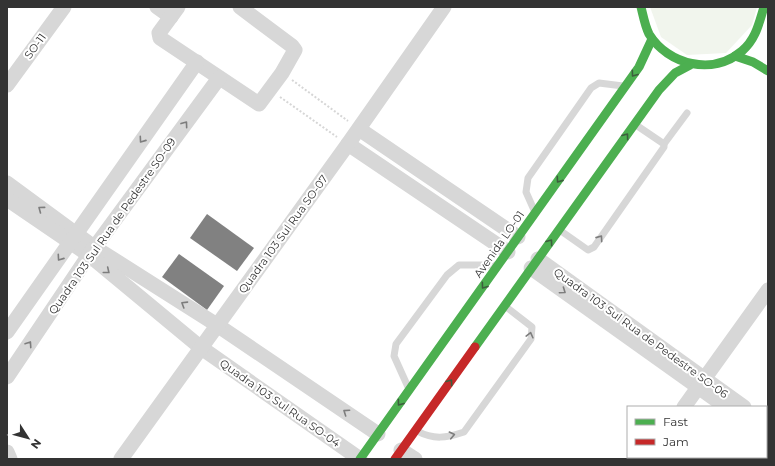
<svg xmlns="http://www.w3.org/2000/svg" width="775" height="466" font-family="Montserrat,sans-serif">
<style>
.green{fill:#f1f5ed}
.building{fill:#818181}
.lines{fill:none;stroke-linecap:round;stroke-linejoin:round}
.path{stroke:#d6d6d6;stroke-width:2;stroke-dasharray:2 2;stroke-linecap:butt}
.lane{stroke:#d7d7d7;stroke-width:7}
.street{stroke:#d7d7d7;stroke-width:15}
.fast{stroke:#4caf50;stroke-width:9}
.jam{stroke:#c62828;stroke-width:9}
.oneway{stroke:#3c5e3d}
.oneway2{stroke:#7d7d7d}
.labels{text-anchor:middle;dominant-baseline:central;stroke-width:4;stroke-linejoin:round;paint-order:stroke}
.street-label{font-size:11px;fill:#333;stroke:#fff}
</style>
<rect width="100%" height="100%" fill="#fff"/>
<path class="green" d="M650,7H757L752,25L726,53L687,55L661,37Z"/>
<g class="building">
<path d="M207,214L254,248L237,271L190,238Z"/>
<path d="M179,254L224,286L207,310L162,277Z"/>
</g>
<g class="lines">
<g class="path">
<path d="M292,80L348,121"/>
<path d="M280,97L337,137"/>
</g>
<g class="lane">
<path d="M664,144L687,113"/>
<path d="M534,210L526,192L528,178L591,88L599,83L623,86"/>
<path d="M561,231L588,250L594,247L664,147V144L636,125"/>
<path d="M408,387L394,356L396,344L447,275L459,265H494"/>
<path d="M417,431C434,440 446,438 464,432L531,339L532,327L505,306"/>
</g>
<g class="street">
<path d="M157,7L171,17"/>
<path d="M178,7L159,33L160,38L259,104L282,73L295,50L292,46L240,7"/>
<path d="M7,85L64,7"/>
<path d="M359,129L518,237"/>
<path d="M348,144L508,252"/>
<path d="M7,183L94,247L217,325L378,434"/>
<path d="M7,199L89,255L200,347L360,459"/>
<path d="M538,259L744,407"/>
<path d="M531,268L726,407"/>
<path d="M7,332L197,62"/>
<path d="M7,377L89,255L219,78"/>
<path d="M684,407L768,290"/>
<path d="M766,422L768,424"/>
<path d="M766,436L768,437"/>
<path d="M401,450L415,459"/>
<path d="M7,452L10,459"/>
<path d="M121,459L348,144L444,7"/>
<path d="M647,459L649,457"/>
</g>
<g class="fast">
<path d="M641,7C643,15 645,26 649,34C668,65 713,76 742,51C756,39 759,23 764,7"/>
<path d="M735,56L753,62L768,71"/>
<path d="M475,347L659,90L675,73L690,65"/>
<path d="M360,459L639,67L652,39"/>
</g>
<path class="jam" d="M395,459L475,347"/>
</g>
<defs><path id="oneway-chevron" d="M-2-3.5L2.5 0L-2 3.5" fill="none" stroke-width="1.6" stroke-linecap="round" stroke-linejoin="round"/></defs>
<g class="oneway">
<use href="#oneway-chevron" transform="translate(634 74) rotate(126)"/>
<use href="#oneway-chevron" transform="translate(626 136) rotate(-54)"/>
<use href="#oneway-chevron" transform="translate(559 180) rotate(125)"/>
<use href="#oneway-chevron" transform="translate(550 242) rotate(-54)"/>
<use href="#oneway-chevron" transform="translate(484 286) rotate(126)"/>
<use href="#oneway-chevron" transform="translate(450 382) rotate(-54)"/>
<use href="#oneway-chevron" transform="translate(400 403) rotate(126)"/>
</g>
<g class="oneway2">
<use href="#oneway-chevron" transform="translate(185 124) rotate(-54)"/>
<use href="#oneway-chevron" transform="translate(142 140) rotate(125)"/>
<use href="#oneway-chevron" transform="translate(41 209) rotate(-143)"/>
<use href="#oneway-chevron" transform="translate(600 238) rotate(-55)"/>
<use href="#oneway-chevron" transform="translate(60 258) rotate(125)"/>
<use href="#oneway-chevron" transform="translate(107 271) rotate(39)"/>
<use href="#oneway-chevron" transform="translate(563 291) rotate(35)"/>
<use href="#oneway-chevron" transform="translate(184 304) rotate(-148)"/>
<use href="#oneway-chevron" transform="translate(530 335) rotate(-76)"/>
<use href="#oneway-chevron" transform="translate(29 344) rotate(-56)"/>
<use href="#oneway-chevron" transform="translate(346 412) rotate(-146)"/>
<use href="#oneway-chevron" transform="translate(452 435) rotate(-12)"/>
</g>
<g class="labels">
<g class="street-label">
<text transform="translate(35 46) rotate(-54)">SO-11</text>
<text transform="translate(112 226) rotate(-55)">Quadra 103 Sul Rua de Pedestre SO-09</text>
<text transform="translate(283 234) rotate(-54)">Quadra 103 Sul Rua SO-07</text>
<text transform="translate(499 244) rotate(-55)">Avenida LO-01</text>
<text transform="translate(641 333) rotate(36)">Quadra 103 Sul Rua de Pedestre SO-06</text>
<text transform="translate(280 403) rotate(35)">Quadra 103 Sul Rua SO-04</text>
</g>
</g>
<rect width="775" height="466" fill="none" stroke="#333333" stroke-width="16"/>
<rect x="627" y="406" width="140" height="52" fill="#ffffff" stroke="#adadad"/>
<rect x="635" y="419" width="20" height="6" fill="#4caf50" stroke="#adadad"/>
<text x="663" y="426" font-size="12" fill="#333333">Fast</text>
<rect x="635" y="439" width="20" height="6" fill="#c62828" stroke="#adadad"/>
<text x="663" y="446" font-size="12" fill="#333333">Jam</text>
<g transform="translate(28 438) rotate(126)" stroke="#ffffff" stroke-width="3" paint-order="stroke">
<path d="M0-3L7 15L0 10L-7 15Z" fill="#333333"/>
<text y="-6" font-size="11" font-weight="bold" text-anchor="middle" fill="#333333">N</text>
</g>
</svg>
